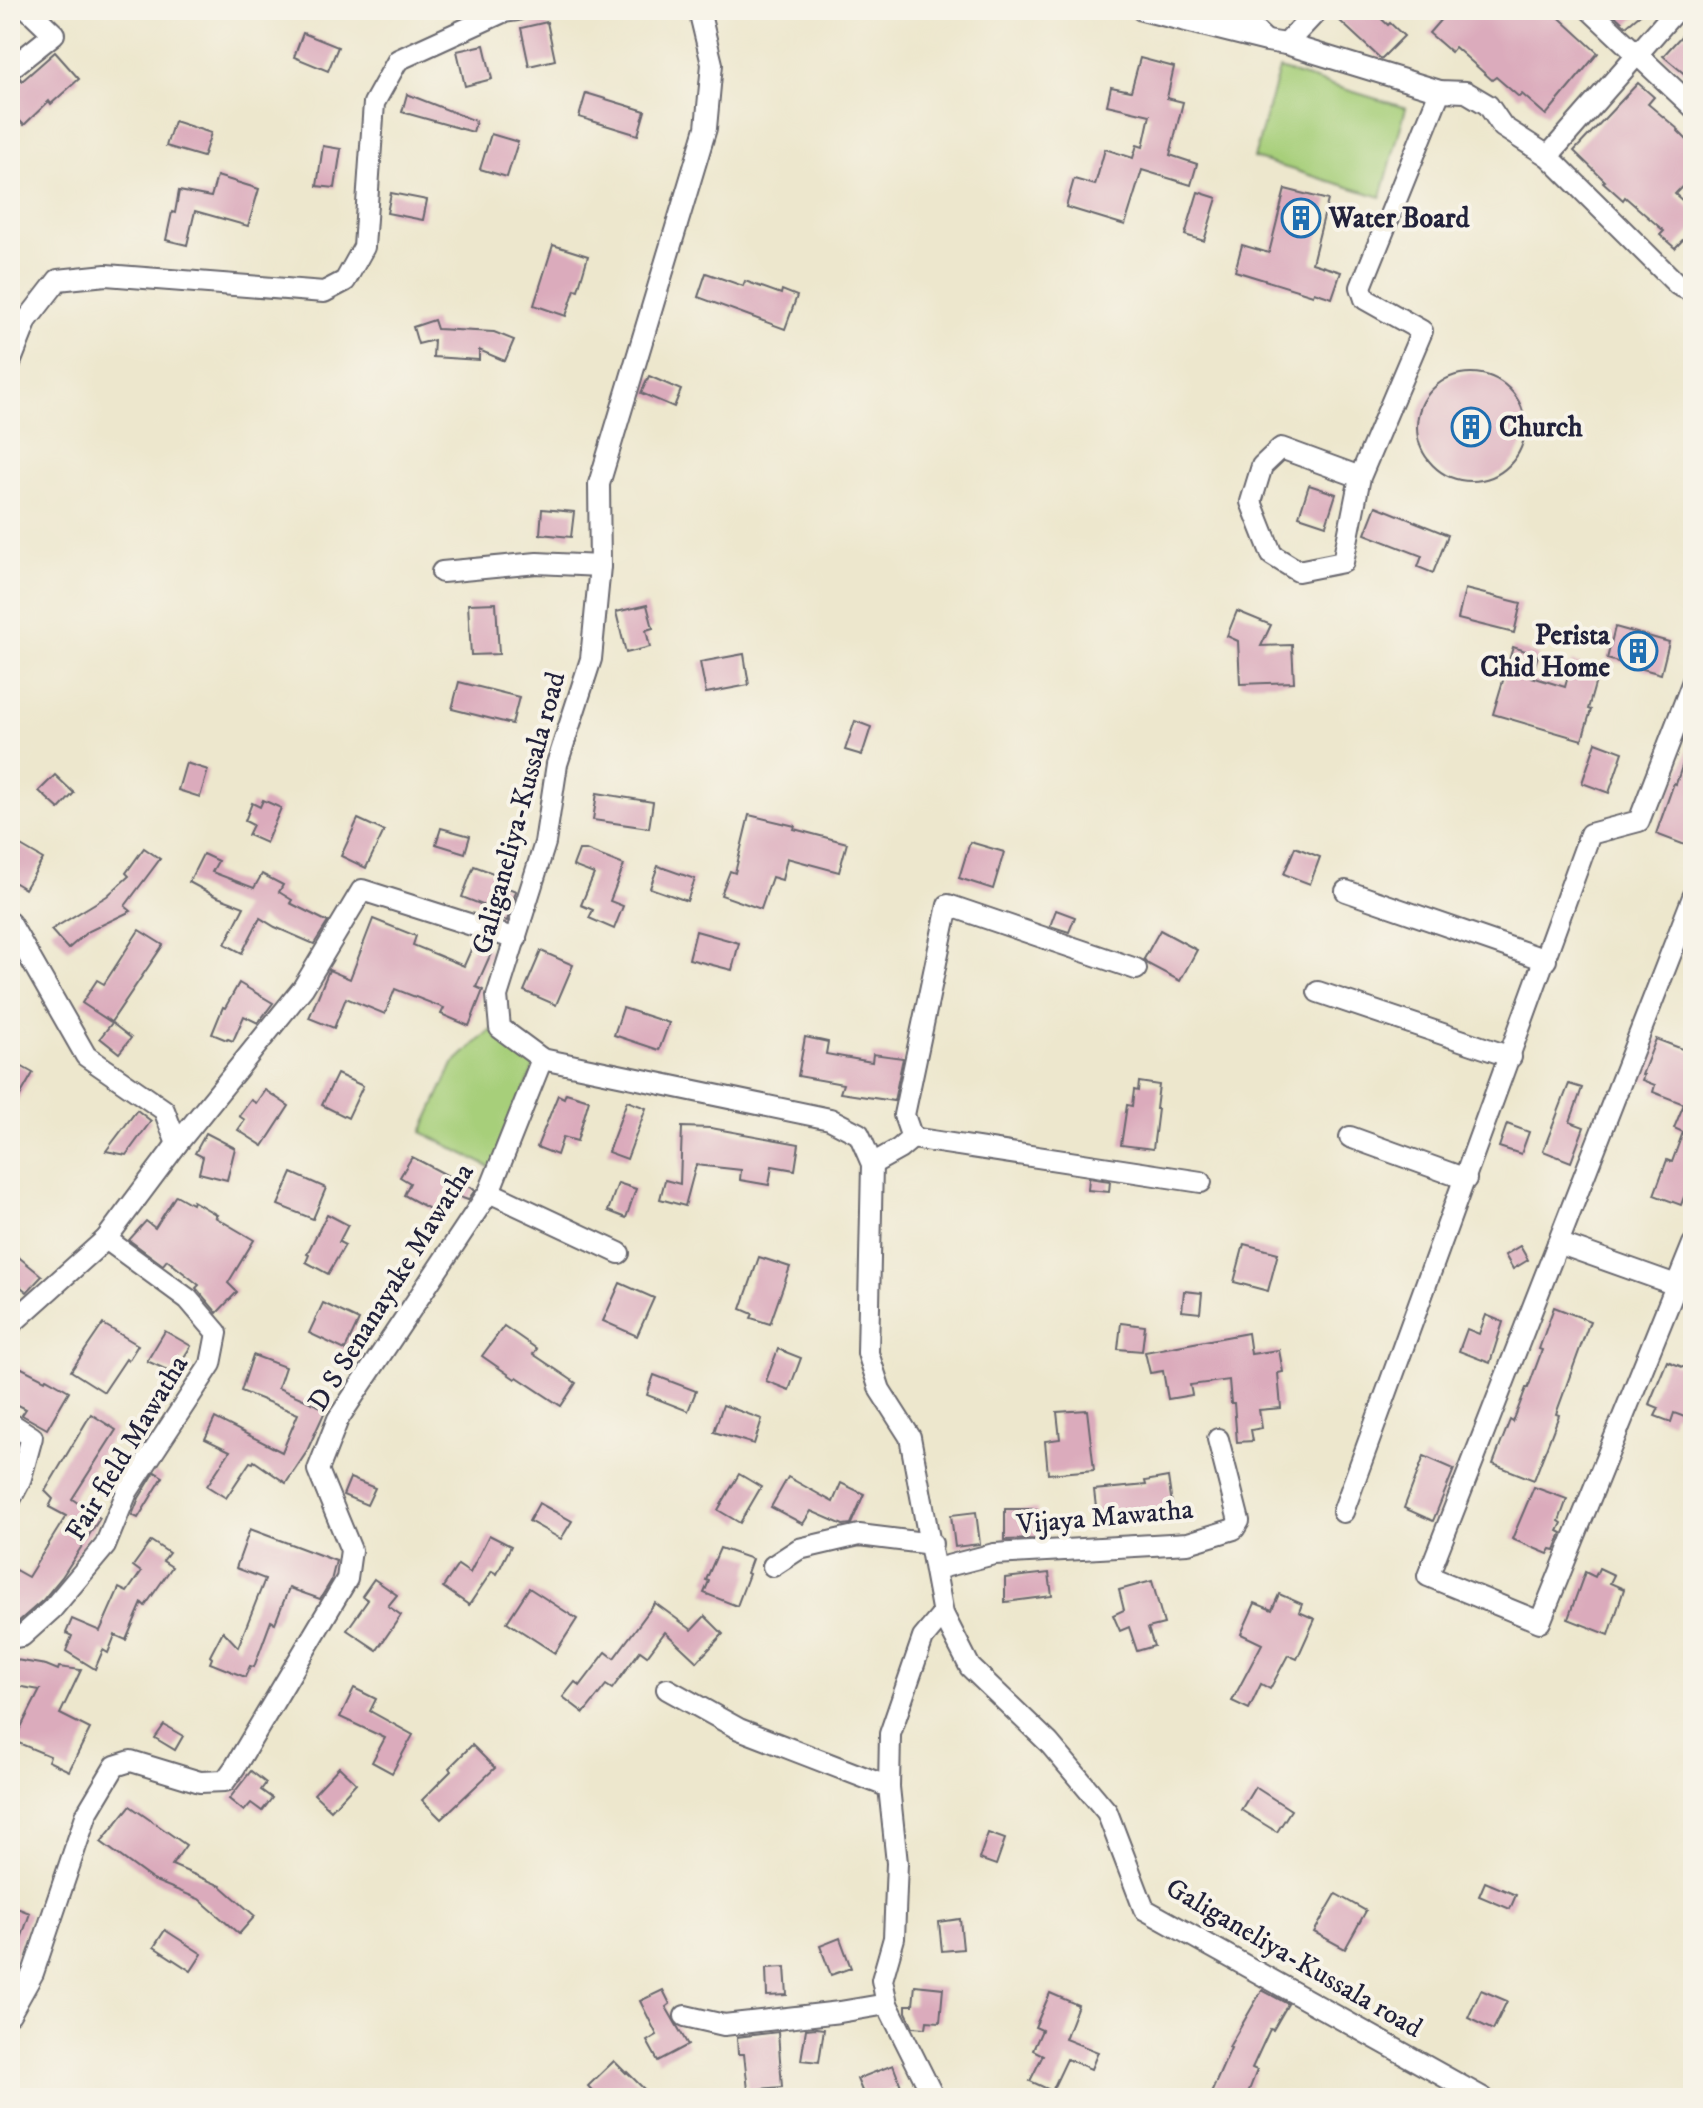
<svg xmlns="http://www.w3.org/2000/svg" width="1703" height="2108" font-family="'IM FELL DW Pica',serif">
<style>
.green{fill:#a7cf7a;stroke:#64785a;stroke-width:2}
.building{fill:#dbabbc}
.lines{fill:none;stroke-linecap:round;stroke-linejoin:round}
.minor-casing{stroke:#69676e;stroke-width:24}
.minor{stroke:#fff;stroke-width:20}
.labels{text-anchor:middle;dominant-baseline:central;stroke-width:8;stroke-linejoin:round;paint-order:stroke}
.poi-label{font-size:28px;font-weight:bold;fill:#22223b;stroke:#f7f3e8;text-anchor:start}
.street-label{font-size:28px;fill:#22223b;stroke:#f7f3e8}
</style>
<rect width="100%" height="100%" fill="#f7f3e8"/>
<filter id="ink" filterUnits="userSpaceOnUse"><feTurbulence type="fractalNoise" baseFrequency=".0125" numOctaves="2"/><feDisplacementMap in="SourceGraphic" scale="16" xChannelSelector="R" yChannelSelector="G"/><feConvolveMatrix kernelMatrix="1 2 1 2 8 2 1 2 1" color-interpolation-filters="sRGB"/></filter>
<filter id="wash" filterUnits="userSpaceOnUse"><feTurbulence type="fractalNoise" baseFrequency=".006" numOctaves="4" result="noise"/><feDisplacementMap in="SourceGraphic" scale="32" xChannelSelector="R" yChannelSelector="G"/><feGaussianBlur stdDeviation="1.8" result="paint"/><feColorMatrix in="noise" values="0 0 0 0 0 0 0 0 0 0 0 0 0 0 0 0 0 1.4 0 .05"/><feComposite in="paint" operator="in"/></filter>
<g filter="url(#wash)">
<rect width="100%" height="100%" fill="#ede7cd"/>
<g class="green">
<path d="M1279,69L1406,108L1381,197L1254,158Z"/>
<path d="M490,1030L535,1064L493,1169L422,1132L453,1064Z"/>
</g>
<g id="blocks">
<g class="building">
<path d="M1350,10H1372L1388,25L1390,23L1404,36L1381,59L1340,21Z"/>
<path d="M1449,10H1551L1598,53L1546,115L1522,94L1519,97L1496,77L1492,80L1455,47L1451,52L1429,33Z"/>
<path d="M1609,10H1645L1626,26Z"/>
<path d="M547,22L555,60L529,66L521,28Z"/>
<path d="M303,33L338,47L328,71L294,57Z"/>
<path d="M1684,33L1693,42V81L1663,56Z"/>
<path d="M484,45L492,79L465,86L457,51Z"/>
<path d="M55,52L79,79L51,104L49,101L24,125L20,121L10,131V85L20,78L22,81Z"/>
<path d="M1140,58L1174,67L1167,98L1183,102L1170,155L1197,164L1191,185L1142,170L1125,225L1066,207L1074,179L1095,185L1105,149L1133,158L1137,145L1143,147L1150,115L1107,105L1111,87L1131,91Z"/>
<path d="M1638,83L1654,97L1648,104L1679,130L1678,131L1693,146V175L1675,194L1693,210V229L1675,248L1660,235L1664,231L1625,197L1623,200L1603,182L1605,181L1574,151Z"/>
<path d="M586,93L645,111L638,135L579,117Z"/>
<path d="M407,94L476,121L473,132L402,112Z"/>
<path d="M174,121L211,133L203,157L166,146Z"/>
<path d="M491,134L518,142L507,177L480,169Z"/>
<path d="M323,146L341,149L335,188L317,186Z"/>
<path d="M217,176L259,189L248,226L195,211L187,245L166,240L172,212L175,213L179,191L211,197Z"/>
<path d="M1285,189L1328,200L1312,263L1341,272L1332,298L1314,292L1313,295L1235,271L1242,245L1269,253Z"/>
<path d="M1198,192L1217,198L1204,241L1185,235Z"/>
<path d="M391,193L427,200L423,220L387,213Z"/>
<path d="M553,245L588,256L578,290L575,289L566,316L534,305Z"/>
<path d="M706,273L743,286L745,281L781,294L782,290L797,296L785,329L698,297Z"/>
<path d="M434,320L437,329L494,332L514,340L505,361L479,350V360L433,357L434,340L418,344L413,327Z"/>
<circle cx="1471" cy="427" r="54"/>
<path d="M649,376L681,390L674,407L641,393Z"/>
<path d="M1309,485L1336,494L1326,525L1299,516Z"/>
<path d="M1376,506L1448,535L1433,573L1418,567L1422,556L1365,534Z"/>
<path d="M542,509L574,512L571,537L540,534Z"/>
<path d="M1465,589L1521,603L1514,633L1458,619Z"/>
<path d="M496,603L499,654L471,655L468,604Z"/>
<path d="M647,605L653,628L646,630L650,647L626,653L616,612Z"/>
<path d="M1237,611L1271,625L1261,646L1292,645L1294,682L1240,684L1238,641L1227,636Z"/>
<path d="M1615,627L1669,642L1661,674L1607,659Z"/>
<path d="M1513,647L1538,655L1532,677L1565,687L1572,662L1599,670L1588,709L1591,710L1582,740L1493,714Z"/>
<path d="M744,654L749,685L706,693L700,662Z"/>
<path d="M459,682L519,697L512,724L452,709Z"/>
<path d="M855,721L871,727L862,755L845,750Z"/>
<path d="M1596,742L1623,752L1609,793L1582,783Z"/>
<path d="M1690,743H1693V848L1656,834L1674,783L1676,784Z"/>
<path d="M186,763L208,770L200,797L178,790Z"/>
<path d="M55,775L74,793L59,809L39,791Z"/>
<path d="M597,793L653,802L649,828L593,820Z"/>
<path d="M263,800L281,808L266,843L248,835L253,825L245,821L252,803L260,807Z"/>
<path d="M749,815L795,826L794,829L847,843L839,872L787,858L782,880L772,877L761,909L721,895L730,871L735,873Z"/>
<path d="M358,819L384,831L366,868L341,856Z"/>
<path d="M441,828L470,836L465,853L436,844Z"/>
<path d="M970,842L1004,852L993,889L959,878Z"/>
<path d="M19,845L43,859L25,889L10,880V859Z"/>
<path d="M1295,847L1320,857L1310,884L1284,874Z"/>
<path d="M144,848L160,859L125,906L131,911L87,932L68,949L51,930L107,896L129,876L126,873Z"/>
<path d="M579,850H586L624,865L610,901L623,906L614,929L589,918L593,910L581,905L594,874L573,866Z"/>
<path d="M203,854L218,861L212,872L254,888L262,874L283,885L279,892L292,900L290,903L328,922L314,944L275,927L260,918L242,953L225,944L244,907L215,896L189,882Z"/>
<path d="M474,866L496,874L493,882L516,891L507,921L495,917L498,911L462,897Z"/>
<path d="M658,866L695,879L687,901L650,888Z"/>
<path d="M1056,910L1075,917L1069,932L1050,926Z"/>
<path d="M373,919L416,936L413,945L464,966L474,943L492,951L476,987L483,990L469,1026L441,1014L444,1008L395,989L385,1014L346,998L334,1028L309,1018L329,970L350,979Z"/>
<path d="M139,930L163,945L111,1022L82,1003L97,980L104,984Z"/>
<path d="M1160,930L1197,950L1180,981L1148,964L1144,959Z"/>
<path d="M696,931L739,943L732,970L689,959Z"/>
<path d="M541,951L573,965L556,1005L524,991Z"/>
<path d="M239,983L273,1003L258,1023L244,1016L233,1041L228,1039L227,1040L212,1034L223,1007L225,1008Z"/>
<path d="M623,1008L669,1023L659,1050L614,1035Z"/>
<path d="M112,1023L131,1038L119,1053L100,1038Z"/>
<path d="M805,1037L828,1042L826,1054L872,1062L873,1054L903,1058L894,1101L840,1093L843,1084L798,1076Z"/>
<path d="M1656,1039L1693,1053V1200L1684,1197L1681,1205L1654,1195L1667,1160L1672,1162L1683,1132L1674,1128L1684,1104L1653,1092L1655,1085L1642,1080L1644,1075H1642Z"/>
<path d="M10,1060L33,1073L10,1113Z"/>
<path d="M337,1074L363,1086L348,1118L322,1105Z"/>
<path d="M1139,1082L1159,1085L1156,1109H1158L1153,1149L1121,1145L1127,1105L1132,1106L1134,1090L1138,1091Z"/>
<path d="M1569,1084L1582,1088L1570,1122L1584,1127L1571,1162L1543,1151Z"/>
<path d="M265,1090L289,1106L263,1146L238,1130L245,1120L239,1116L251,1100L256,1103Z"/>
<path d="M566,1093L589,1100L577,1141L563,1137L557,1155L537,1147L558,1095L564,1098Z"/>
<path d="M627,1101L646,1108L627,1159L608,1152Z"/>
<path d="M137,1110L151,1121L126,1155L106,1151Z"/>
<path d="M1507,1124L1529,1132L1521,1154L1499,1147Z"/>
<path d="M682,1127L711,1128L799,1144L795,1170L772,1166L769,1185L740,1180L741,1170L696,1165L685,1206L660,1199L665,1180L680,1184Z"/>
<path d="M206,1133L235,1148L227,1180L199,1173L203,1157L195,1153Z"/>
<path d="M412,1157L422,1162L475,1190L468,1200L446,1192L435,1212L404,1195L410,1183L400,1177Z"/>
<path d="M292,1173L326,1188L313,1219L278,1205Z"/>
<path d="M1089,1178L1110,1181L1109,1192L1088,1190Z"/>
<path d="M618,1183L636,1189L626,1218L608,1211Z"/>
<path d="M176,1195L192,1204L193,1201L217,1215L215,1217L254,1240L228,1283L237,1292L217,1313L196,1288L199,1285L167,1260L163,1265L129,1240L146,1221L155,1228Z"/>
<path d="M327,1214L348,1225L339,1242L345,1245L328,1274L306,1262L309,1255L307,1254Z"/>
<path d="M1244,1244L1278,1253L1268,1291L1234,1282Z"/>
<path d="M1520,1246L1528,1260L1513,1269L1505,1255Z"/>
<path d="M10,1250L42,1276L27,1292L10,1278Z"/>
<path d="M759,1257L790,1267L770,1324L751,1318L753,1314L741,1309Z"/>
<path d="M620,1283L654,1298L637,1336L603,1321Z"/>
<path d="M1184,1291L1202,1293L1200,1313L1182,1311Z"/>
<path d="M323,1303L359,1320L345,1350L309,1333Z"/>
<path d="M1554,1307L1590,1321L1556,1414L1559,1415L1534,1480L1493,1464L1510,1420L1513,1422L1526,1388H1528L1542,1350L1539,1349Z"/>
<path d="M1486,1315L1503,1322L1490,1363L1459,1351L1467,1329L1479,1334Z"/>
<path d="M1121,1323L1145,1326L1142,1351L1118,1349Z"/>
<path d="M103,1324L138,1345L128,1361L126,1359L104,1392L71,1371Z"/>
<path d="M504,1326L537,1349L533,1354L576,1383L561,1406L517,1377L515,1379L482,1356Z"/>
<path d="M165,1331L191,1346L174,1373L147,1361Z"/>
<path d="M1248,1333L1251,1354L1279,1350L1283,1372L1278,1373L1281,1408L1259,1410L1262,1428L1251,1430L1253,1441L1237,1442L1234,1403H1231L1229,1380L1190,1385L1192,1395L1168,1399L1163,1371L1150,1373L1145,1352Z"/>
<path d="M778,1349L801,1358L789,1390L766,1381Z"/>
<path d="M253,1355L285,1367L278,1388L326,1409L306,1453L286,1483L254,1461L253,1463L250,1462L226,1498L207,1486L230,1451L205,1439L215,1418L282,1452L298,1414L241,1391Z"/>
<path d="M1667,1361L1693,1371V1420L1674,1413L1671,1422L1655,1416L1659,1408L1649,1404Z"/>
<path d="M10,1362L45,1380L46,1378L69,1391L47,1429L22,1415L26,1409L10,1401Z"/>
<path d="M654,1375L696,1391L688,1411L647,1395Z"/>
<path d="M723,1405L762,1419L754,1444L714,1432Z"/>
<path d="M1087,1410L1094,1470L1048,1474L1045,1441L1060,1439L1057,1412Z"/>
<path d="M91,1414L116,1430L72,1499L100,1518L62,1577L43,1600L18,1622L10,1617V1567L28,1577L66,1516L49,1507L53,1499L45,1491Z"/>
<path d="M1424,1456L1454,1469L1433,1521L1404,1508Z"/>
<path d="M155,1472L163,1477L138,1518L132,1515L139,1498Z"/>
<path d="M739,1474L761,1487L740,1523L718,1510Z"/>
<path d="M788,1477L833,1502L841,1483L864,1494L851,1524L843,1525L811,1511L803,1524L771,1507Z"/>
<path d="M1168,1477L1174,1518L1098,1525L1094,1490L1146,1485L1145,1481Z"/>
<path d="M350,1478L375,1488L367,1505L343,1495Z"/>
<path d="M1534,1487L1567,1499L1559,1521L1562,1523L1558,1531L1562,1533L1555,1550L1551,1549L1548,1554L1512,1539Z"/>
<path d="M539,1503L572,1521L561,1539L529,1521Z"/>
<path d="M1005,1509H1037V1539L1005,1540Z"/>
<path d="M976,1512L980,1544L955,1547L951,1515Z"/>
<path d="M250,1529L336,1561L331,1581L320,1599L289,1588L275,1623L271,1621L254,1667L250,1666L245,1677L210,1663L212,1658L210,1656L223,1631L238,1647L265,1579L236,1568Z"/>
<path d="M489,1535L511,1546L497,1574L492,1571L469,1605L443,1587L458,1565L470,1573Z"/>
<path d="M151,1541L169,1553L163,1561L172,1567L145,1606L142,1603L126,1640L115,1635L108,1653L103,1650L95,1669L66,1651L72,1636L66,1633L72,1619L100,1631L119,1588L127,1592L141,1572L133,1566Z"/>
<path d="M720,1548L752,1559L747,1573L749,1574L737,1606L704,1593L709,1581L706,1580Z"/>
<path d="M1599,1568L1614,1575L1610,1583L1624,1589L1609,1635L1568,1619L1585,1572L1595,1577Z"/>
<path d="M1049,1573L1052,1596L1005,1602V1578Z"/>
<path d="M374,1579L397,1595L388,1606L401,1615L377,1650L347,1630L368,1600L362,1596Z"/>
<path d="M1152,1581L1164,1624L1148,1628L1154,1646L1137,1651L1129,1627L1120,1631L1113,1615L1124,1610L1119,1590Z"/>
<path d="M529,1588L577,1619L555,1653L507,1622Z"/>
<path d="M1279,1594L1302,1604L1299,1612L1315,1619L1297,1659L1288,1655L1270,1689L1261,1684L1249,1709L1232,1701L1262,1644L1241,1634L1255,1603L1272,1610Z"/>
<path d="M655,1603L692,1630L705,1616L723,1634L697,1662L665,1632L647,1656L640,1651L612,1689L606,1685L584,1713L563,1697L575,1682L580,1686L606,1652L614,1658Z"/>
<path d="M10,1659L46,1665L58,1670L59,1667L81,1670L60,1714L90,1729L69,1771L48,1761L50,1756L16,1742L19,1736L17,1735L40,1690L10,1685Z"/>
<path d="M354,1688L376,1699L370,1711L413,1735L392,1773L372,1762L385,1738L340,1717Z"/>
<path d="M164,1725L183,1736L175,1750L155,1738Z"/>
<path d="M472,1745L495,1768L441,1819L422,1800L451,1771L449,1768Z"/>
<path d="M339,1767L356,1783L331,1810L314,1794Z"/>
<path d="M251,1771L266,1783L261,1790L272,1798L262,1811L251,1803L244,1811L229,1799Z"/>
<path d="M1255,1787L1291,1810L1277,1832L1241,1810Z"/>
<path d="M130,1806L186,1845L172,1865L221,1886L255,1916L239,1934L199,1899L153,1880L101,1842Z"/>
<path d="M988,1833L1005,1839L996,1865L979,1859Z"/>
<path d="M1485,1882L1516,1895L1510,1909L1479,1896Z"/>
<path d="M1336,1894L1366,1911L1345,1949L1314,1932Z"/>
<path d="M14,1907L30,1913L13,1962H10V1919Z"/>
<path d="M960,1919L963,1949L942,1951L939,1922Z"/>
<path d="M165,1930L202,1954L191,1971L154,1947Z"/>
<path d="M840,1938L851,1968L831,1975L820,1946Z"/>
<path d="M785,1967L787,1995L767,1996L766,1968Z"/>
<path d="M915,1985L943,1988L940,2022L927,2021L926,2028L913,2027L906,2012V2005H913Z"/>
<path d="M663,1990L670,2004L666,2007L688,2045L658,2061L647,2041L657,2035L640,2001Z"/>
<path d="M1262,1990L1288,2004L1273,2030L1270,2029L1252,2068L1257,2070L1246,2098H1209L1231,2048L1229,2047Z"/>
<path d="M1481,1990L1507,2001L1493,2030L1468,2018Z"/>
<path d="M1050,1993L1078,2005L1065,2039L1098,2052L1091,2069L1067,2059L1052,2091L1030,2081L1043,2055L1033,2050L1042,2030L1035,2027Z"/>
<path d="M816,2028L824,2029L819,2062L801,2060L806,2029Z"/>
<path d="M778,2032L782,2087L748,2090L744,2054H738L737,2037Z"/>
<path d="M614,2061L626,2073L627,2072L653,2098H599L588,2086Z"/>
<path d="M893,2065L901,2086L870,2098H865L857,2079Z"/>
</g>
</g>
</g>
<g filter="url(#ink)">
<use href="#blocks" fill-opacity="0" stroke="#69676e" stroke-width="2"/>
<g class="lines">
<g class="minor-casing">
<g id="minor">
<path d="M699,10L712,64L706,128L599,484L600,566L591,659L557,764L545,843L497,996L500,1028L542,1059L830,1119L859,1134L872,1164L868,1353L880,1390L910,1437L943,1614L970,1667L1049,1743L1107,1812L1144,1909L1483,2098"/>
<path d="M1142,10L1267,41L1286,44L1318,10"/>
<path d="M1233,10L1265,40"/>
<path d="M1590,10L1693,107"/>
<path d="M1286,44L1440,91L1466,92L1488,105L1503,127L1548,156L1678,285L1693,292"/>
<path d="M10,69L54,34L29,10"/>
<path d="M1548,156L1676,10"/>
<path d="M10,363L27,320L58,280L106,275L324,292L345,281L364,247L374,103L398,60L503,12L517,10"/>
<path d="M1360,477L1281,448L1262,466L1251,502L1272,555L1298,571L1343,562L1360,477L1422,331L1365,299L1361,287L1440,91"/>
<path d="M442,572L537,563L600,566"/>
<path d="M1346,891L1546,960"/>
<path d="M1693,897L1428,1576L1540,1622L1693,1244"/>
<path d="M10,923L86,1056L164,1110L177,1144"/>
<path d="M1318,992L1511,1057"/>
<path d="M1350,1137L1466,1179"/>
<path d="M912,1138L904,1115L948,905L1136,969"/>
<path d="M912,1138L1201,1182"/>
<path d="M872,1164L899,1149L912,1138"/>
<path d="M489,1192L619,1253"/>
<path d="M1558,1243L1676,1285"/>
<path d="M10,1325L106,1239L177,1144L303,988L362,890L516,939"/>
<path d="M10,1423L32,1437L20,1481L10,1500"/>
<path d="M1343,1512L1590,834L1639,821L1693,681"/>
<path d="M773,1566L799,1549L859,1535L932,1544"/>
<path d="M936,1569L994,1554L1188,1543L1234,1529L1239,1521L1218,1439"/>
<path d="M10,1638L22,1636L52,1609L105,1546L127,1492L211,1364L217,1333L188,1299L106,1239"/>
<path d="M667,1689L739,1729L889,1787"/>
<path d="M10,2014L33,1973L87,1813L115,1766L131,1761L200,1782L225,1781L235,1767L347,1579L351,1550L318,1470L338,1419L489,1192L542,1059"/>
<path d="M685,2016L724,2025L840,2012L887,2004"/>
<path d="M934,2098L887,2004L882,1980L894,1938L897,1863L889,1787L890,1734L923,1638L943,1614"/>
</g>
</g>
<use href="#minor" class="minor"/>
</g>
</g>
<defs>
<g id="building-ring" transform="scale(2)"><circle r="9.5" fill="#f7f3e8" stroke="#1f6fb2" stroke-width="1.5"/><path d="M-4-6H4V6H1V3H-1V6H-4ZM-2.5-4.3h1.7v1.8h-1.7ZM.8-4.3h1.7v1.8H.8ZM-2.5-1h1.7V.8h-1.7ZM.8-1h1.7V.8H.8Z" fill="#1f6fb2"/></g>
</defs>
<g fill-rule="evenodd">
<use href="#building-ring" x="1301" y="218"/>
<use href="#building-ring" x="1471" y="427"/>
<use href="#building-ring" x="1638" y="651"/>
</g>
<g class="labels">
<g class="poi-label">
<text x="1329" y="218">Water Board</text>
<text x="1499" y="427">Church</text>
<text x="1610" y="635" text-anchor="end">Perista<tspan x="1610" dy="32">Chid Home</tspan></text>
</g>
<g class="street-label">
<text transform="translate(519 813) rotate(-75)">Galiganeliya-Kussala road</text>
<text transform="translate(391 1287) rotate(-58)">D S Senanayake Mawatha</text>
<text transform="translate(127 1448) rotate(-59)">Fair field Mawatha</text>
<text transform="translate(1105 1517) rotate(-5)">Vijaya Mawatha</text>
<text transform="translate(1294 1958) rotate(30)">Galiganeliya-Kussala road</text>
</g>
</g>
<rect width="1703" height="2108" fill="none" stroke="#f7f3e8" stroke-width="40"/>
</svg>
